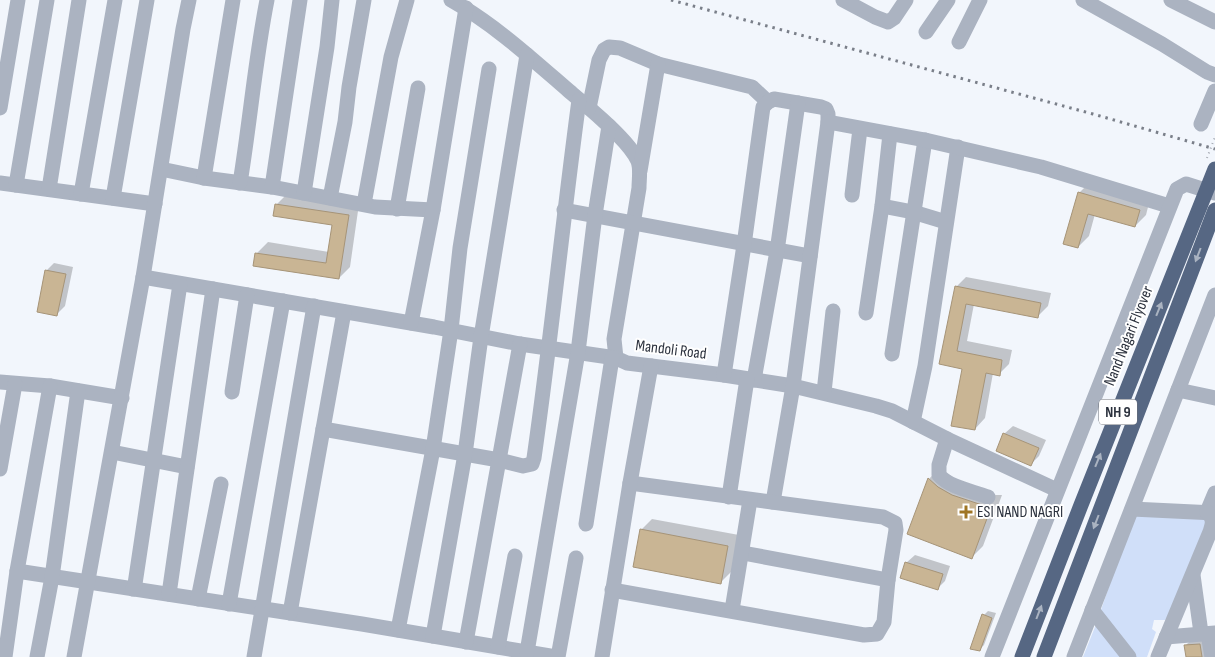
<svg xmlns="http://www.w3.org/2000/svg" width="1215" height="657" font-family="'Sofia Sans Condensed',sans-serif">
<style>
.green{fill:#d0dff9}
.shadow{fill:#0003}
.building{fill:#c9b594;stroke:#a69478}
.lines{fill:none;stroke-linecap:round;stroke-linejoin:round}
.minor{stroke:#abb3c1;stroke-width:15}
.highway{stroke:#566783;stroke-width:15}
.rail{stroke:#7a7f89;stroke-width:3;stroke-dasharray:2.5 5;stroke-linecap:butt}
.path-bridge{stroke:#a4a8b1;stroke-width:2;stroke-dasharray:1 4;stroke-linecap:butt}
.highway-bridge{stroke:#566783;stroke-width:15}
.oneway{fill:#aab3c1}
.poi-dot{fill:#9f7524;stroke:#fff;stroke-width:2}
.labels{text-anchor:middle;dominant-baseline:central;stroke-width:4;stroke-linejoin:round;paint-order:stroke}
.shield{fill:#fff;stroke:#6b6f77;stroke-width:1}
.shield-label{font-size:15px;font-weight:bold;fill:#2b313d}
.street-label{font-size:16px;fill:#2b313d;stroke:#fff}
.poi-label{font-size:16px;fill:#2b313d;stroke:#fff;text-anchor:start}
</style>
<rect width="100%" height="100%" fill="#f2f6fc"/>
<path class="green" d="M1135,512L1206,515L1210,524L1170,617L1165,620H1154L1152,629L1156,632L1147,657H1083L1095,627Z"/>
<g class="shadow">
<path d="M1090,182L1150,199L1146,215L1135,226L1095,214L1089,236L1078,247L1079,193Z"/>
<path d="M287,194L359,204L350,267L339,278L255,265L257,253L268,242L329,252L333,224L276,205Z"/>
<path d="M54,263L73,267L65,306L57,314L46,271Z"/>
<path d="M966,277L1051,293L1048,306L1038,316L974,304L967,341L1012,350L1009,364L999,374L993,373L985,418L975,429L963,368L941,363L956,287Z"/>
<path d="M1013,426L1046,440L1039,456L1031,464L1004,434Z"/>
<path d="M939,468L963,484L996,495H1002L983,546L972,557L929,479Z"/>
<path d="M652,519L739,535L732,571L721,582L641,530Z"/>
<path d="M915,555L950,566L945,581L937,589L906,563Z"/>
<path d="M988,611L996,613L984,645L979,650L984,615Z"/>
<path d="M1205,639L1210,657H1187L1186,645L1191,640Z"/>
</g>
<g class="building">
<path d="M1078,192L1140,210L1135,227L1088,214L1078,248L1063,244Z"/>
<path d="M275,204L349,215L339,279L253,266L255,253L326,263L332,225L273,216Z"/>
<path d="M45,270L66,274L57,316L37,312Z"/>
<path d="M955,286L1041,303L1038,318L966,304L957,351L1002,360L1000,376L986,373L975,430L951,426L962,369L939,364Z"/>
<path d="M1003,433L1039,448L1031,466L996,451Z"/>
<path d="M928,478L938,487L952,495L985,506L992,505L972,559L907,534Z"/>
<path d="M640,529L728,546L721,584L633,567Z"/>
<path d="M905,562L943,574L938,590L900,578Z"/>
<path d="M982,614L992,618L980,651L970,649Z"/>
<path d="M1200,644L1202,657H1186L1184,645Z"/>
</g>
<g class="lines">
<g class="minor">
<path d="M451,0C494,24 532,59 569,91C587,106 629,140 638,161C641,169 639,179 639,188L614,339L616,358L627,363L724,375L793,386L876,406L892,411L947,439L1057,490"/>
<path d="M843,0L875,17L888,22L894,18L906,0"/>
<path d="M1083,0L1162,44L1207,72L1215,75"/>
<path d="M1171,0L1215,22"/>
<path d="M926,32L948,0"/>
<path d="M959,42L980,0"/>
<path d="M0,108L18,0"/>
<path d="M589,108L599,60L604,50L609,47L620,48L658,64L752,87L768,102"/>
<path d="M1201,124L1215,91"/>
<path d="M161,169L204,178L272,187L375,207L433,210"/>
<path d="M640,171L658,64"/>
<path d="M204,178L233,0"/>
<path d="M0,183L155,204"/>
<path d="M240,183C250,122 255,61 267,0"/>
<path d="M16,185L47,0"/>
<path d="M272,187L300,0"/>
<path d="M49,189L79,0"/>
<path d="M304,193L327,47L332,0"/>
<path d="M81,194L115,0"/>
<path d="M852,195L860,129"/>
<path d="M113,198L147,0"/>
<path d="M330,198L345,122L349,87L364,0"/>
<path d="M364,204L391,57L407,0"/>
<path d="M882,206L913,212L946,222"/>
<path d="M397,209L418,88"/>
<path d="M564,210L810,256"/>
<path d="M143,277L434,327L520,344L616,358"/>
<path d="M866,313L882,206L890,134"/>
<path d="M411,323L433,210L466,8"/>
<path d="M892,354L925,140"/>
<path d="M724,375L744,245L763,107L768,102L774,99L821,107L826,109L828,114V122"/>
<path d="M754,380L777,251L798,103"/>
<path d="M0,382L50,386L122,398"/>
<path d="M1178,390L1215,398"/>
<path d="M232,392L247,295"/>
<path d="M824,392L833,311"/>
<path d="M913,422L925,366L958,147"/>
<path d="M323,429L499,460L523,466L532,464L534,458C551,339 563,219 579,100"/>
<path d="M947,439L939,465V475C950,488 973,491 988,497"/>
<path d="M112,452L187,467"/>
<path d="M0,469L15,384"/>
<path d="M729,497L747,379"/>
<path d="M773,502L793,386L828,122L925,140L1041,167L1169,206"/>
<path d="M1132,509L1215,513"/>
<path d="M1207,512L1215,493"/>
<path d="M586,524L612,358"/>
<path d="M743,553L888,580"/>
<path d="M17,571L362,624L556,657"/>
<path d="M1193,575L1201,633"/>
<path d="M133,589L135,584L180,284"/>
<path d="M612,590L864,635L877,634L884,622L888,580L896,530L895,523L883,517L630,483"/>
<path d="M169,594L213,289"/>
<path d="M198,599L221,484"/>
<path d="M229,604L283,301"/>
<path d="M732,610L750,500"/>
<path d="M1092,610L1129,657"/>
<path d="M290,613L344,312"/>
<path d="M398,630L433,449L451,330L460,248L489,69"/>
<path d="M1208,634L1212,657"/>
<path d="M433,636L465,454L481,337L527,55"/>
<path d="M1166,637L1215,633"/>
<path d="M466,642L520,344"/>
<path d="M498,647L515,556"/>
<path d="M527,652L578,352L595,215L609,126"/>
<path d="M5,657L17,571L50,386"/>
<path d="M37,657L52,577L78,391"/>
<path d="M74,657L143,277L183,29L189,0"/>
<path d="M254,657L314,306"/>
<path d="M558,657L576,558"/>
<path d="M602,657L630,483L651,366"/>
<path d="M992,657L1177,189L1186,184L1215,193"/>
<path d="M1074,657L1215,295"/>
<path d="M1158,657L1210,532C1213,523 1214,519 1207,512"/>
</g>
<path class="highway" d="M1044,657L1215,210"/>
<path class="rail" d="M671,0L1093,114L1215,149"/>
<path class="path-bridge" d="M1207,158L1215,137"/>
<path class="highway-bridge" d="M1022,657L1081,505L1215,169"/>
</g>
<defs><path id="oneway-solid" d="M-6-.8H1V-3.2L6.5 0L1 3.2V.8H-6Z" transform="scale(1.25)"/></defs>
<g class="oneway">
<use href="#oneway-solid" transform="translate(1198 255) rotate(111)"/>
<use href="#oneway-solid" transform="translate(1159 309) rotate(-68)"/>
<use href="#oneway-solid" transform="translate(1098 460) rotate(-68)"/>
<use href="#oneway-solid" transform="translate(1096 522) rotate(111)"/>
<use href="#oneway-solid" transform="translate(1039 612) rotate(-69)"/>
</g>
<path class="poi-dot" d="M963.5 504.5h5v5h5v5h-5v5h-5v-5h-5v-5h5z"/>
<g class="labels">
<rect class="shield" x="1099" y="399.5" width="38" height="25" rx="4"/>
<g class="shield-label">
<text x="1118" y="412">NH 9</text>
</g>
<g class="street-label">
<text transform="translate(1129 336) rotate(-68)">Nand Nagari Flyover</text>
<text transform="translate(671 350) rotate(7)">Mandoli Road</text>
</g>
<g class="poi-label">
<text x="977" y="512">ESI NAND NAGRI</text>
</g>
</g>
</svg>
